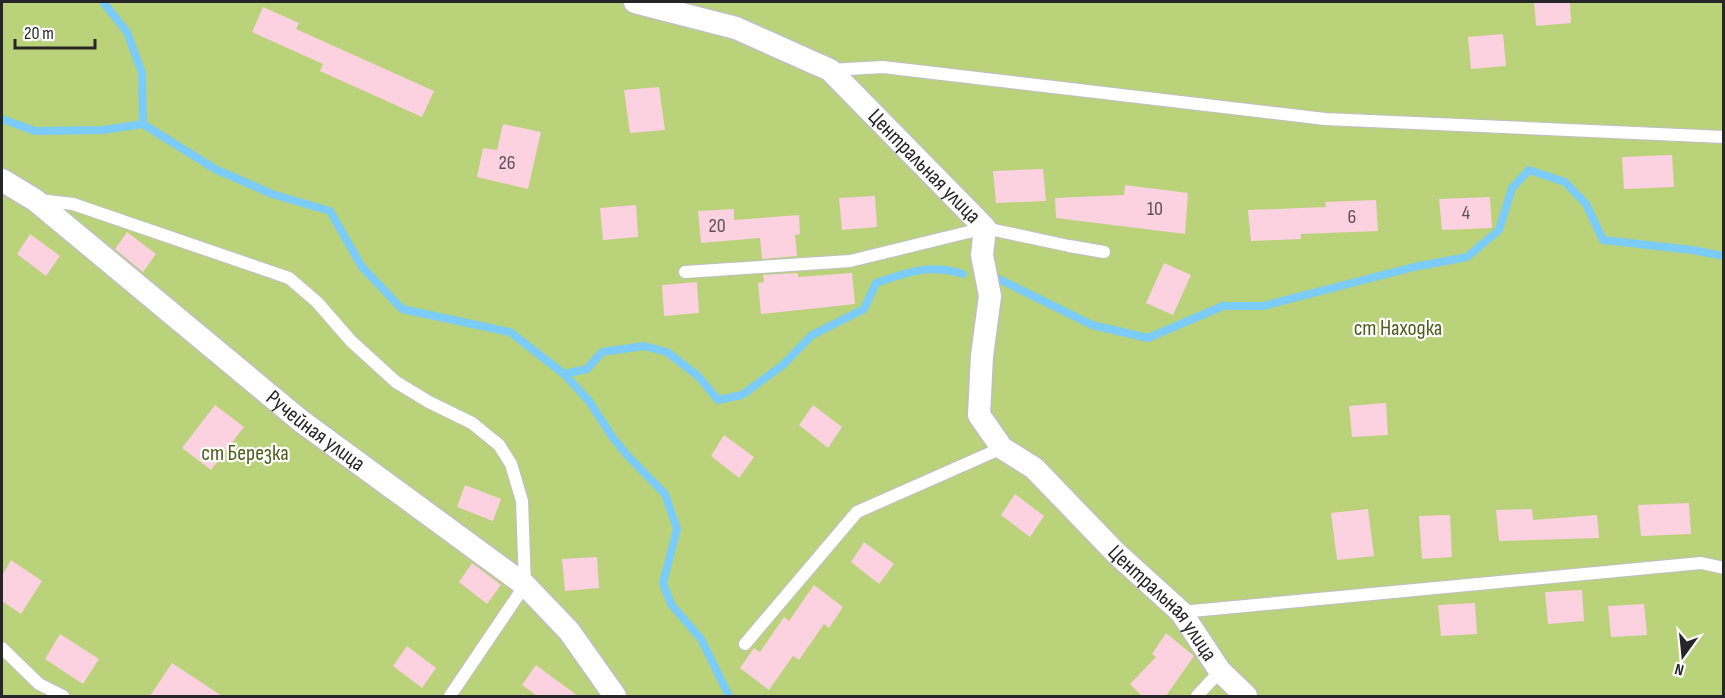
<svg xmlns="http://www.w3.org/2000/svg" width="1725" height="698" font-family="'Sofia Sans Condensed',sans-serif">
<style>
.green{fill:#bad279}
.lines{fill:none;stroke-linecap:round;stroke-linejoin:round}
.stream{stroke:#7bccf9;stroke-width:8}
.building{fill:#fcd1e0}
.lane-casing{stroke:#bfbec7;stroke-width:14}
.street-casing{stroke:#bfbec7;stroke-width:25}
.lane{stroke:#fff;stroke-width:12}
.street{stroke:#fff;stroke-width:22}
.labels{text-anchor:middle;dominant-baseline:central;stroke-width:4.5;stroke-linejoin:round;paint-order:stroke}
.number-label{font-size:20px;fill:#5c5157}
.street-label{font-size:22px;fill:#262629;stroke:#fff}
.park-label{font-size:22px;fill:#4e5d19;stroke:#fff}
</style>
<rect width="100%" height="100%" fill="#f3f3fc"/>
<rect class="green" x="2" y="2" width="1721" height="694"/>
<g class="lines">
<g class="stream">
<path d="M103,2L127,32L142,73L143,124"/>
<path d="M2,119L35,131L103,130L143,124L215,169L272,194L330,211L362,267L402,309L510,332L564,374L587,369L602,352L644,346L667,352L698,376L718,400L742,395L783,365L812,335L864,309L876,283C906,273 930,263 963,274"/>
<path d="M1001,280L1092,325L1148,338L1223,306H1263L1414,267L1467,257L1499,230L1512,188L1529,170L1565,182L1586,204L1603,240L1692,250L1724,256"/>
<path d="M564,374L589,401L613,438L628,456L665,494L677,529L663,583L671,604L701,639L729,696"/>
</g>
</g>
<g class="building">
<path d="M1534,2H1570L1571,23L1536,26Z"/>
<path d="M263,7L299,23L296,29L434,91L422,117L320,71L323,64L252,32Z"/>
<path d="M1503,34L1506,66L1471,69L1468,37Z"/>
<path d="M659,87L665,130L630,133L624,90Z"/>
<path d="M503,124L541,132L528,189L477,177L483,148L497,150Z"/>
<path d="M1672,155L1674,187L1624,189L1622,157Z"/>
<path d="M1043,169L1046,201L996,203L993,171Z"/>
<path d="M1125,185L1188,193L1185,234L1056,218L1055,198L1124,195Z"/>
<path d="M875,196L877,227L842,230L839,198Z"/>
<path d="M1490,197L1492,228L1442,230L1439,199Z"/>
<path d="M1376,200L1378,231L1301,234V239L1251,241L1248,210L1326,207L1325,202Z"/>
<path d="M636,205L638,237L603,240L600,208Z"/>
<path d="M734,209V220L799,215L800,234L795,235L797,256L762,259L760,238L701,243L698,211Z"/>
<path d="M127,232L156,254L143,272L115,249Z"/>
<path d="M30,234L60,256L46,276L17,254Z"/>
<path d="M1164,263L1191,275L1173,315L1146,303Z"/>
<path d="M798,273V277L852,273L855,304L761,314L758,283L764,282L763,275Z"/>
<path d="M697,282L699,313L664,316L662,285Z"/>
<path d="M1386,403L1388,435L1352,437L1349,406Z"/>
<path d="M215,405L244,427L211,470L182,448Z"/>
<path d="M813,405L842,427L828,448L799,425Z"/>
<path d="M724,435L754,457L739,478L711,456Z"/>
<path d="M465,485L501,499L493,521L457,507Z"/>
<path d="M1015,494L1044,516L1030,537L1001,515Z"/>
<path d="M1689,503L1691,534L1641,536L1638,505Z"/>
<path d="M1368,509L1374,556L1337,560L1331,513Z"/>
<path d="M1532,509L1533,520L1597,515L1599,538L1499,541L1496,510Z"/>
<path d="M1450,515L1452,557L1422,559L1419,516Z"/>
<path d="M864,542L894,564L879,584L851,562Z"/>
<path d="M597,557L599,588L565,591L562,559Z"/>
<path d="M11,560L42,581L21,614L2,601V576Z"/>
<path d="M472,563L501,585L487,604L459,582Z"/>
<path d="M814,585L843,607L829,628L824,624L799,660L793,656L769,690L740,668L754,648L760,652L784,617L789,621Z"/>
<path d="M1582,590L1584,621L1548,624L1545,592Z"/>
<path d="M1475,603L1477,634L1441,636L1438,605Z"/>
<path d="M1644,604L1647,635L1611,637L1608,606Z"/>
<path d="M1166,633L1194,656L1166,696H1142L1130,684L1156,657L1152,654Z"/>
<path d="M60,634L99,659L83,684L45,659Z"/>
<path d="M407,646L436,668L422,688L393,666Z"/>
<path d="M172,663L222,696H150Z"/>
<path d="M536,665L578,696H537L522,685Z"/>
</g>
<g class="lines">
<g class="lane-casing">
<g id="lane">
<path d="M830,70L883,67L1325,119L1724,137"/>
<path d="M39,200L73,204L289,278L317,302L351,341L396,382L429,402L472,423L499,445L511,464L522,501L525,585L450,696"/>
<path d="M685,272L850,261L985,228L1069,246L1104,252"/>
<path d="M1181,612L1701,563L1724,568"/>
<path d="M745,644L857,512L1002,448"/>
<path d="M2,648L39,684L63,696"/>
<path d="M1197,696L1220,671"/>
</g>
</g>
<g class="street-casing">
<g id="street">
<path id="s1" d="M635,2L736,28L830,70L985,228L982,255L990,296L982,356L979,415L1002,448L1034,468L1116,553L1181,612L1220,671L1246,696"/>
<path id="s2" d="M2,180L35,200L301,421L525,585L569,631L615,696"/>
</g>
</g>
<use href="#lane" class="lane"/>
<use href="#street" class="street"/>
</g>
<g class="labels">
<g class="number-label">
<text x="507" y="163">26</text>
<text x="1155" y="209">10</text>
<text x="1466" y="213">4</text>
<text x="1352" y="217">6</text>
<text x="717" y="226">20</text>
</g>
<g class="street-label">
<text stroke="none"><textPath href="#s1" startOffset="342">Центральная улица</textPath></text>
<text stroke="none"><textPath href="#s2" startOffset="402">Ручейная улица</textPath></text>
<text stroke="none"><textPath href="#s1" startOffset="882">Центральная улица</textPath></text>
</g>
<g class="park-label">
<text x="1398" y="328">ст Находка</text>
<text x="245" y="453">ст Березка</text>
</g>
</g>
<rect width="1725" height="698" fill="none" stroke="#262629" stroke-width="6"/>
<g transform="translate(1683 656) rotate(195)" stroke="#ffffff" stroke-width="4.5" paint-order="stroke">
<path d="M0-4.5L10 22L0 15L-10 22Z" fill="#262629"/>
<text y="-9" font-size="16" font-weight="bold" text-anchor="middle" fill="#262629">N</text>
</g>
<path d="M15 39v9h80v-9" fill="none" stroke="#262629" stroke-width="3"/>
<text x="24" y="39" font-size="18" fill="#262629" stroke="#ffffff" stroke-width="4.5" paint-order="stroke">20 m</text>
</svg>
